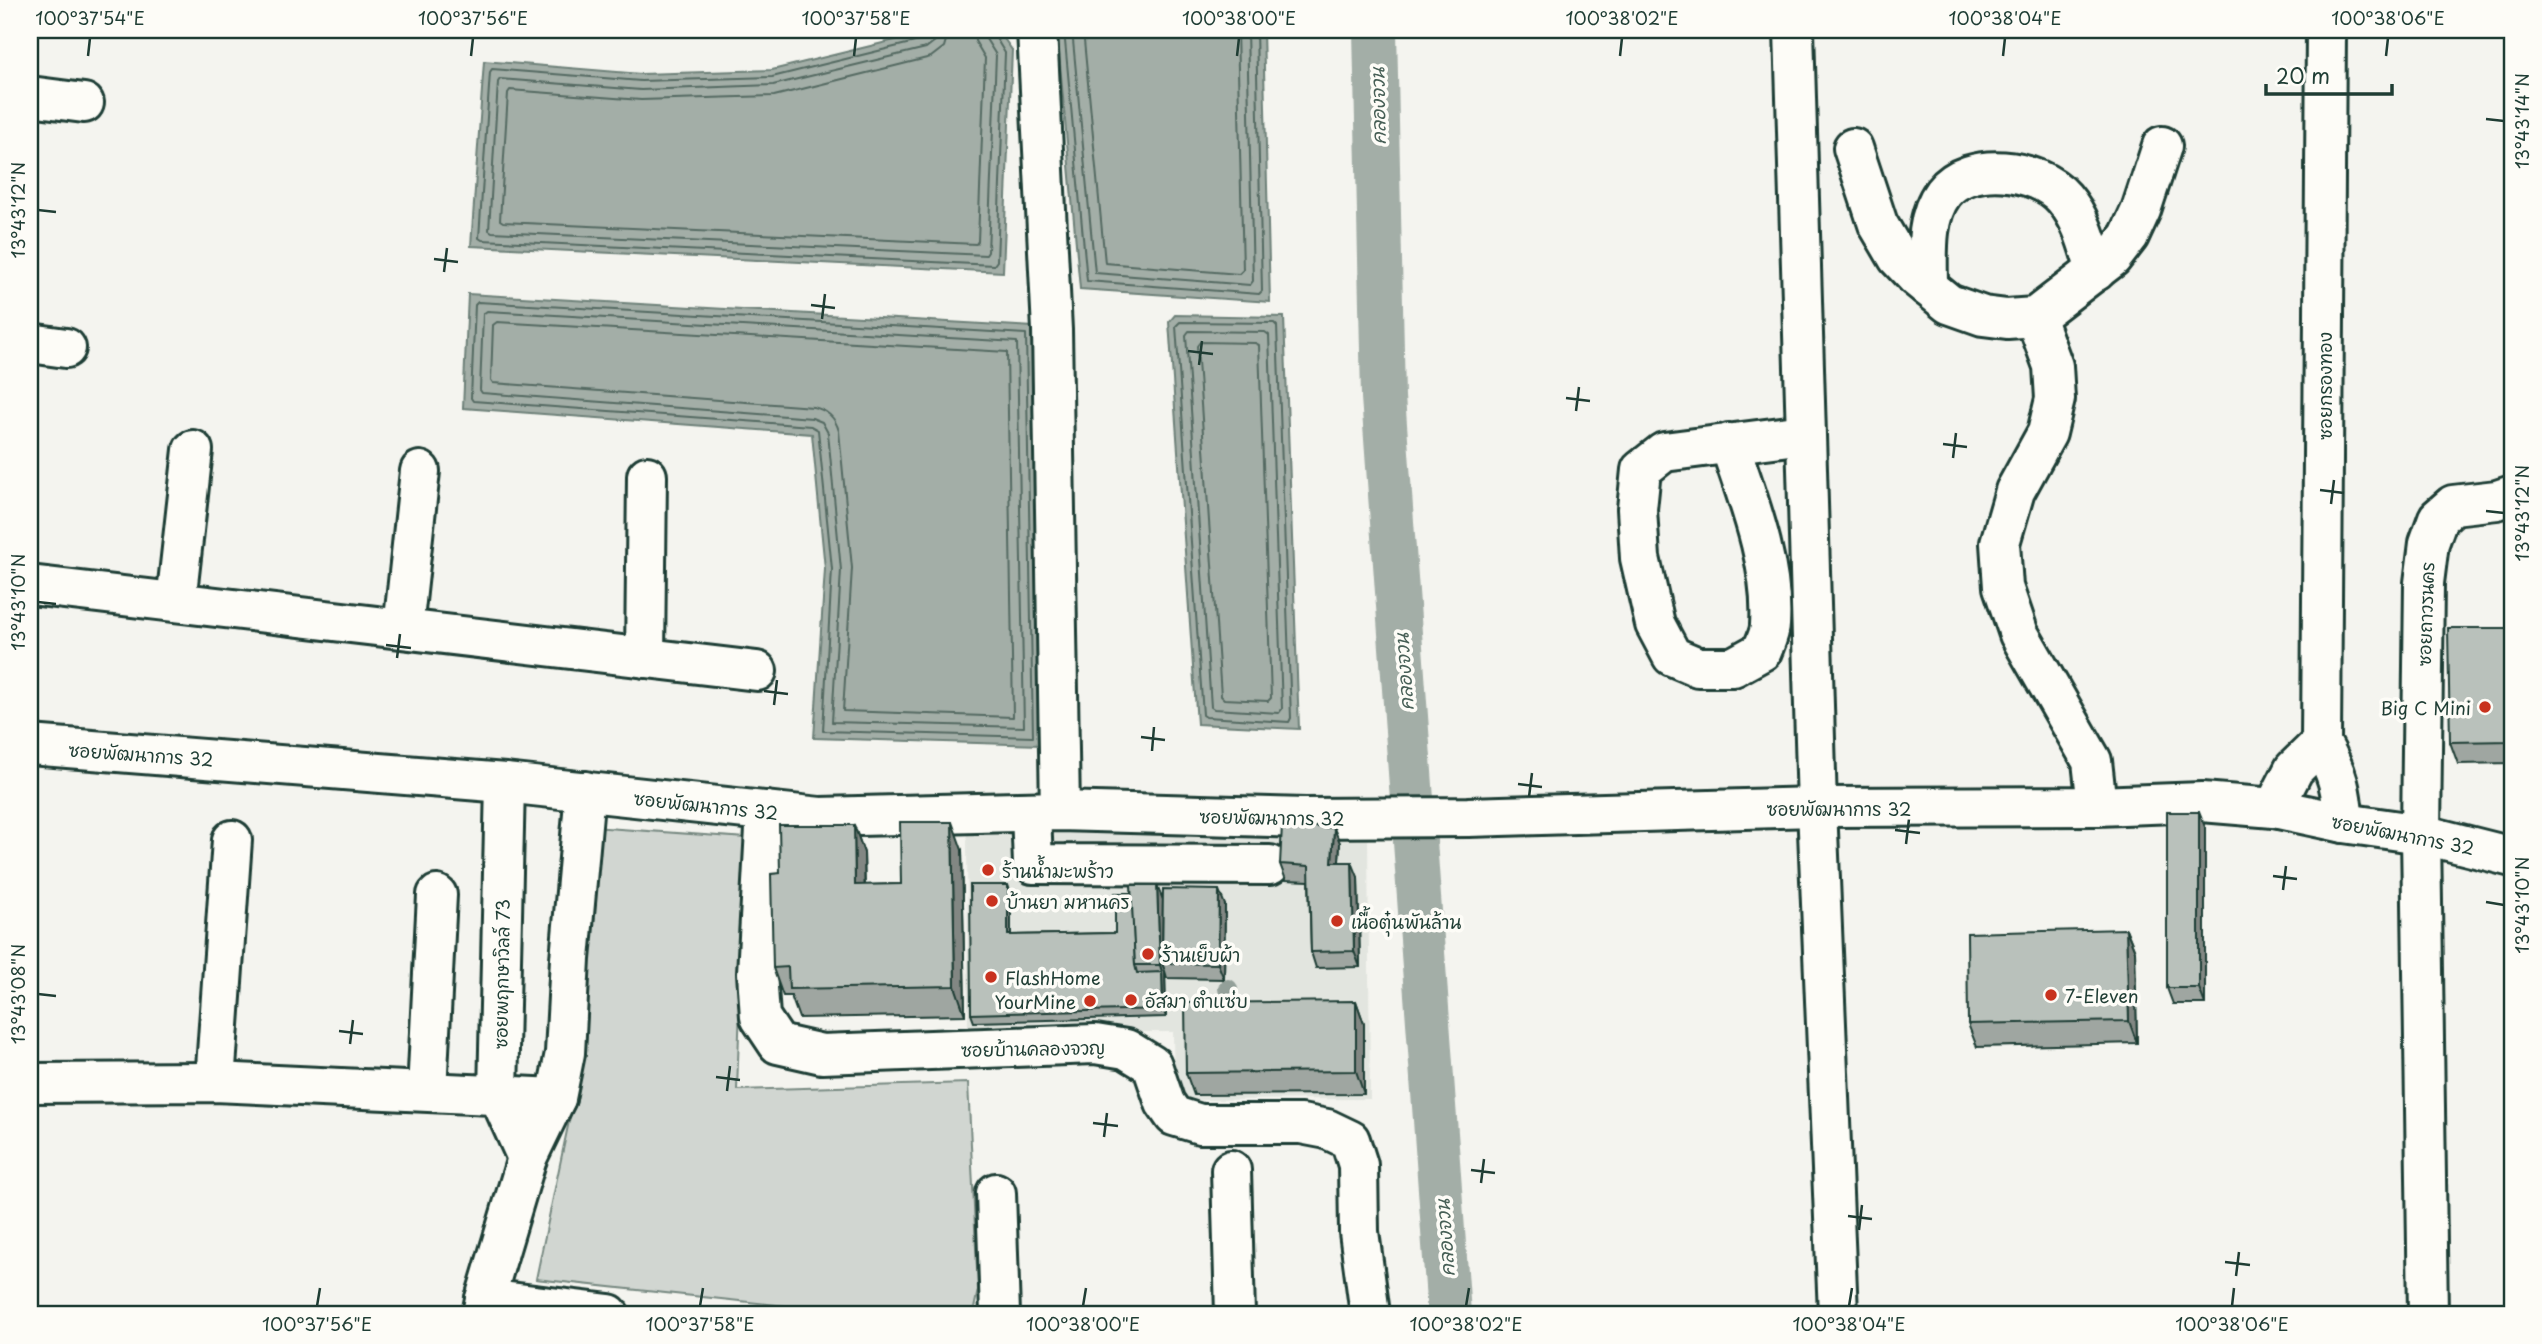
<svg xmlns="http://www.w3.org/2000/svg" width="2542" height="1344" font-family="'Playpen Sans','Playpen Sans Thai',sans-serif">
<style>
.built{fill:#e2e5df}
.green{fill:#d1d6d1;stroke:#788a82;stroke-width:2}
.water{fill:#a3aea7;stroke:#6e8179;stroke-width:2}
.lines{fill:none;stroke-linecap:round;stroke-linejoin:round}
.shore{stroke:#546a62;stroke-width:2}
.canal{stroke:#a3aea7;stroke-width:44}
.minor-casing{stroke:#1f3d34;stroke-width:44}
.minor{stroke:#fdfcf7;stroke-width:38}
.tree{fill:#93a099}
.wall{fill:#9fa6a1;stroke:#1f3d34;stroke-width:2}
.shaded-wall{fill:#828783;stroke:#1f3d34;stroke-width:2}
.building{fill:#b9c1bb;stroke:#1f3d34;stroke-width:2}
.ticks{fill:none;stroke:#1f3d34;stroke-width:2.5}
.poi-dot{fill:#c8321e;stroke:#fdfcf7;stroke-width:2.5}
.labels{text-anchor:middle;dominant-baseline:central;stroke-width:7;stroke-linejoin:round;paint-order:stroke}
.street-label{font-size:18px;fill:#1f3d34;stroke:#fdfcf7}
.poi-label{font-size:18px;fill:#1f3d34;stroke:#fdfcf7;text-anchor:start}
.water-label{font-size:19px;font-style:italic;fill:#475f56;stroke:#fdfcf7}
.neatline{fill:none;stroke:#1f3d34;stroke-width:2.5}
.ticks-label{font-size:18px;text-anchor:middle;fill:#1f3d34}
</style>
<rect width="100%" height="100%" fill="#f4f4ef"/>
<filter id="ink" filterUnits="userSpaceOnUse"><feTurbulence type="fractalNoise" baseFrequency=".0143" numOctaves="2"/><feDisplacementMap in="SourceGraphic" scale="14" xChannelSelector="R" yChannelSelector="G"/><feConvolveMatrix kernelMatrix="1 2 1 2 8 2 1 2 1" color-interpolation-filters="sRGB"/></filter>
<g filter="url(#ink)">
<path class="built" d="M1368,830L1370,1099L1174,1100L1173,1032L968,1033L967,831Z"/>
<path class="green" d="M592,827L746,838L737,1090L968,1083L978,1290L973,1313L859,1314L536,1279L574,1097Z"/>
<g class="water">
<path d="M936,30H998L1012,50L1003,272L471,246L484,61L641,74L772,70Z"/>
<path d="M1057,30H1263L1270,302L1080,289Z"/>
<path d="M468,294L1034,327L1041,745L814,738L825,569L812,434L463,408Z"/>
<path d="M1175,315L1284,317L1299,729L1197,724L1169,322Z"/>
</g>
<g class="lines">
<g class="shore">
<path d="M929,30V36L923,40L772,77L641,81L492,69L490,72L479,238L482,240L994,265L997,261L1005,53L994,35L993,30"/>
<path d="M938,30L935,41L926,48L773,85L641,90L500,79L498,82L489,230L492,232L986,255L988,252L996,55L986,39L984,30"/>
<path d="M949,30L944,47L931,57L774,96L641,100L510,90L508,93L500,220L503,222L976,244L978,241L985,58L975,41L974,30"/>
<path d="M1064,30L1087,281L1259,294L1262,291L1256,30"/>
<path d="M1072,30L1095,273L1250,285L1253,281L1247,30"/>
<path d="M1083,30L1105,263L1239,274L1243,270L1237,30"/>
<path d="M478,302L1026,334L1033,737L823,731L832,569L818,430L811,426L473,401L471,398L475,305Z"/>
<path d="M487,311L1017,342L1024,727L832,722L841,570L828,433L822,422L812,418L482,393L480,390L483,314Z"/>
<path d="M497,322L1007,352L1013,717L843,711L852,568L839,431C835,417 827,410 813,407L493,383L491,380L493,325Z"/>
<path d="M1180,322L1274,323L1277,326L1291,718L1289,722L1206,717L1203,715L1176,326Z"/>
<path d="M1189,331L1265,332L1269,335L1282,709L1279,713L1214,709L1211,707L1186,335Z"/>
<path d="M1200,342L1255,343L1259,345L1271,698L1268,701L1224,699L1221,696L1197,346Z"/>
</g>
<path class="canal" d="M1375,30L1383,397L1449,1314"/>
<g class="minor-casing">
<g id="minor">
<path d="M1037,30L1052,330L1060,811"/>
<path d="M1794,30L1817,807L1838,1314"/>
<path d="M2326,30L2321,743C2338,774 2341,788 2344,823"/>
<path d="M30,96L84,103"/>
<path d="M1853,148L1878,224L1898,258L1917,278L1949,304L1983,316L2007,319L2035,317L2112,258L2129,236L2141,210L2162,146"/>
<path d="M1928,287C1928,257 1924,218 1943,193C1969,159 2038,168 2064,198C2082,219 2088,245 2096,271"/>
<path d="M2035,317L2053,366L2055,399L2047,433L2015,491L2000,543L2003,587L2019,634L2092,761L2097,806"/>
<path d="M30,343L66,348"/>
<path d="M1729,443C1748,499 1774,565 1770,625C1770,633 1765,643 1762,651L1733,667H1698L1672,656L1655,624L1640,558L1637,509L1641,470L1664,452L1805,434"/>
<path d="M30,585L757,671"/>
<path d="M176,602L193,450"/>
<path d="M403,629L420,471"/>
<path d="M645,658L647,476"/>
<path d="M30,745L505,783L820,817L1060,811L1305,818L1468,817L1817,807L2097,806L2202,802L2274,808L2344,823L2421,834L2512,857"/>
<path d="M505,783L498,1094L527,1158"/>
<path d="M2274,808L2294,769L2321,743"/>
<path d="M766,811L757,973L760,1017L778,1044L822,1054L1095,1044L1126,1049L1152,1065L1165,1103L1174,1116L1200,1124H1301L1327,1129L1350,1140L1358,1165L1359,1232L1370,1314"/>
<path d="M1031,812L1033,864L1270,865"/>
<path d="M215,1082L232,840"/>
<path d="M30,1083L215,1082L556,1098"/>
<path d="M427,1091L437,895"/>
<path d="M1231,1170L1235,1314"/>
<path d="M996,1193L1000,1314"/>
<path d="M485,1299L609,1314"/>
<path d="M482,1314L485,1299L527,1158L556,1098L565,1053L570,959L585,791"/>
<path d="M2428,1314L2421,834L2424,583L2429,543L2438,518L2453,505L2497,500L2512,495"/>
</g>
</g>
<use href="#minor" class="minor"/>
</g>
<circle class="tree" cx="1228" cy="989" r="10"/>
<g class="wall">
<path d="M2512,628V763L2458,764L2450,742Z"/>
<path d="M854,825L864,853L865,885L901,884L962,850L965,1015L799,1018L791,996H783L773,968L780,873Z"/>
<path d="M2205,827V1004H2173L2167,988Z"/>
<path d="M1340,843L1339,862L1358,877L1360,967L1316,968L1311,952L1309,881L1286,880L1280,864Z"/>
<path d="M1157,885L1163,900L1225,905L1224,979L1167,978L1165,971L1166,1017L974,1022L971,1014L1011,893V935L1115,933L1132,893Z"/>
<path d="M2126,929L2135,951L2137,1043L1977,1047L1968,1024Z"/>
<path d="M1356,1001L1364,1024V1094L1194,1095L1186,1073Z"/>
</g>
<g class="shaded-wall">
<path d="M2199,812L2205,827V1004L2199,988Z"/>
<path d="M952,822L962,850L965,1015L955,986Z"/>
<path d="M854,825L864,853L865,914L855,885Z"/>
<path d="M1334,828L1340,843L1338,877L1332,862Z"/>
<path d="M1352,862L1358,877L1360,967L1354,951Z"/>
<path d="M1008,885L1011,893V943L1008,935Z"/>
<path d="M1157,885L1163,900L1162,963L1165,971L1166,1017L1163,1009L1162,972L1160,965Z"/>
<path d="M1219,890L1225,905L1224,979L1218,964Z"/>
<path d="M2126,929L2135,951L2137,1043L2129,1021Z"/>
<path d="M1356,1001L1364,1024V1094L1356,1071Z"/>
</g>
<g class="building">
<path d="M2448,628H2512V741L2450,742Z"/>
<rect x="2167" y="812" width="32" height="176"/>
<path d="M900,822H952L955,986L789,989L788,967L773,968L771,874L780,873L779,825H854L855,885L901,884Z"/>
<path d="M1282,825L1334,828L1332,862H1352L1354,951L1311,952L1309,866L1280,864Z"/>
<path d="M970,885H1008V935L1115,933V893H1132L1135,965L1137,973L1162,972L1163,1009L971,1014Z"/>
<path d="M1131,885H1157L1160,965H1135Z"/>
<path d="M1163,889L1219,890L1218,964L1162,963Z"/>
<path d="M2126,929L2129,1021L1968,1024L1967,933Z"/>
<path d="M1356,1001V1071L1186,1073L1185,1003Z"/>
</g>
</g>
<path class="ticks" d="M88,56L90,38M471,56L473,38M854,56L856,38M1237,56L1239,38M1620,56L1622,38M2003,56L2005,38M2386,56L2388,38M2486,119L2504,121M38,210L56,212M434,259L458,262M444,272L447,248M811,305L835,308M822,319L825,294M1188,351L1213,354M1199,365L1202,341M1566,398L1590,401M1576,411L1579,387M1943,444L1967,447M1953,458L1956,433M2320,490L2344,493M2331,504L2334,480M2486,511L2504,513M38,602L56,604M386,645L411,648M397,658L400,634M764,691L788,694M774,705L777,680M1141,737L1165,740M1152,751L1154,727M1518,784L1542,787M1529,797L1532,773M1895,830L1920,833M1906,844L1909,819M2273,876L2297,879M2283,890L2286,866M2486,902L2504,905M38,994L56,996M339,1031L363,1034M350,1044L353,1020M716,1077L740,1080M727,1091L730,1066M1093,1123L1118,1126M1104,1137L1107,1113M1471,1170L1495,1173M1481,1183L1484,1159M1848,1216L1872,1219M1859,1230L1862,1205M2225,1262L2250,1265M2236,1276L2239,1252M317,1306L320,1288M700,1306L703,1288M1083,1306L1086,1288M1466,1306L1469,1288M1849,1306L1852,1288M2232,1306L2234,1288"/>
<g class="poi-dot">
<circle cx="2485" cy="707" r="7"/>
<circle cx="988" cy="870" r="7"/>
<circle cx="992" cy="901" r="7"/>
<circle cx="1337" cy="921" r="7"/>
<circle cx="1148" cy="954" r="7"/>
<circle cx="991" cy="977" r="7"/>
<circle cx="2051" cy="995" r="7"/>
<circle cx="1131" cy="1000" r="7"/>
<circle cx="1090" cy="1001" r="7"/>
</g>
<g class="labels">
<g class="street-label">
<text transform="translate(2324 386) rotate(-90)">ซอยกรองทอง</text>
<text transform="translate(2425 614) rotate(-88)">ซอยถาวรนคร</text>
<text transform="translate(141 754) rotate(4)">ซอยพัฒนาการ 32</text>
<text transform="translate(706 805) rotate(6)">ซอยพัฒนาการ 32</text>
<text x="1839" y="808">ซอยพัฒนาการ 32</text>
<text transform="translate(1272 817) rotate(1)">ซอยพัฒนาการ 32</text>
<text transform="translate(2403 834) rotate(11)">ซอยพัฒนาการ 32</text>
<text transform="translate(501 974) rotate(-89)">ซอยพฤกษาวิลล์ 73</text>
<text transform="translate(1033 1048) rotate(-1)">ซอยบ้านคลองจวญ</text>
</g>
<g class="poi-label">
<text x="2471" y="707" text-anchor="end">Big C Mini</text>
<text x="1002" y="870">ร้านน้ำมะพร้าว</text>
<text x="1006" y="901">บ้านยา มหานคร</text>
<text x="1351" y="921">เนื้อตุ๋นพันล้าน</text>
<text x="1162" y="954">ร้านเย็บผ้า</text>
<text x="1005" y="977">FlashHome</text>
<text x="2065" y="995">7-Eleven</text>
<text x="1145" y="1000">อัสมา ตำแซ่บ</text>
<text x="1076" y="1001" text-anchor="end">YourMine</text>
</g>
<g class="water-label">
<text transform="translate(1377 106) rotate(-91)">คลองจวน</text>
<text transform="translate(1403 672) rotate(-94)">คลองจวน</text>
<text transform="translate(1444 1238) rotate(-94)">คลองจวน</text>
</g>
</g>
<rect width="2542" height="1344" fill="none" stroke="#fdfcf7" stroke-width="77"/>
<path d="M2266 84v10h126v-10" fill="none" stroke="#1f3d34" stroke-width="3.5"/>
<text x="2276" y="84" font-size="21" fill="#1f3d34" stroke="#fdfcf7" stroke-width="5" paint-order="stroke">20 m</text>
<rect x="38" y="38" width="2466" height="1268" class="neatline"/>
<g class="ticks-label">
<text x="90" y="25">100°37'54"E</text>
<text x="473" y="25">100°37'56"E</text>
<text x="856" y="25">100°37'58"E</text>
<text x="1239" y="25">100°38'00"E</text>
<text x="1622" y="25">100°38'02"E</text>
<text x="2005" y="25">100°38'04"E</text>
<text x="2388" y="25">100°38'06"E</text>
<text transform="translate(2523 121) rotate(-90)" y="6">13°43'14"N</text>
<text transform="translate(19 210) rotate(-90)" y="6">13°43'12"N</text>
<text transform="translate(2523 513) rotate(-90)" y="6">13°43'12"N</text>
<text transform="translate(19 602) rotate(-90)" y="6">13°43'10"N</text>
<text transform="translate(2523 905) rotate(-90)" y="6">13°43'10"N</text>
<text transform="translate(19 994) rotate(-90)" y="6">13°43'08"N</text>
<text x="317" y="1331">100°37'56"E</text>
<text x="700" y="1331">100°37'58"E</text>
<text x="1083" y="1331">100°38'00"E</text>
<text x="1466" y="1331">100°38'02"E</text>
<text x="1849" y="1331">100°38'04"E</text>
<text x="2232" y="1331">100°38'06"E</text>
</g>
</svg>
